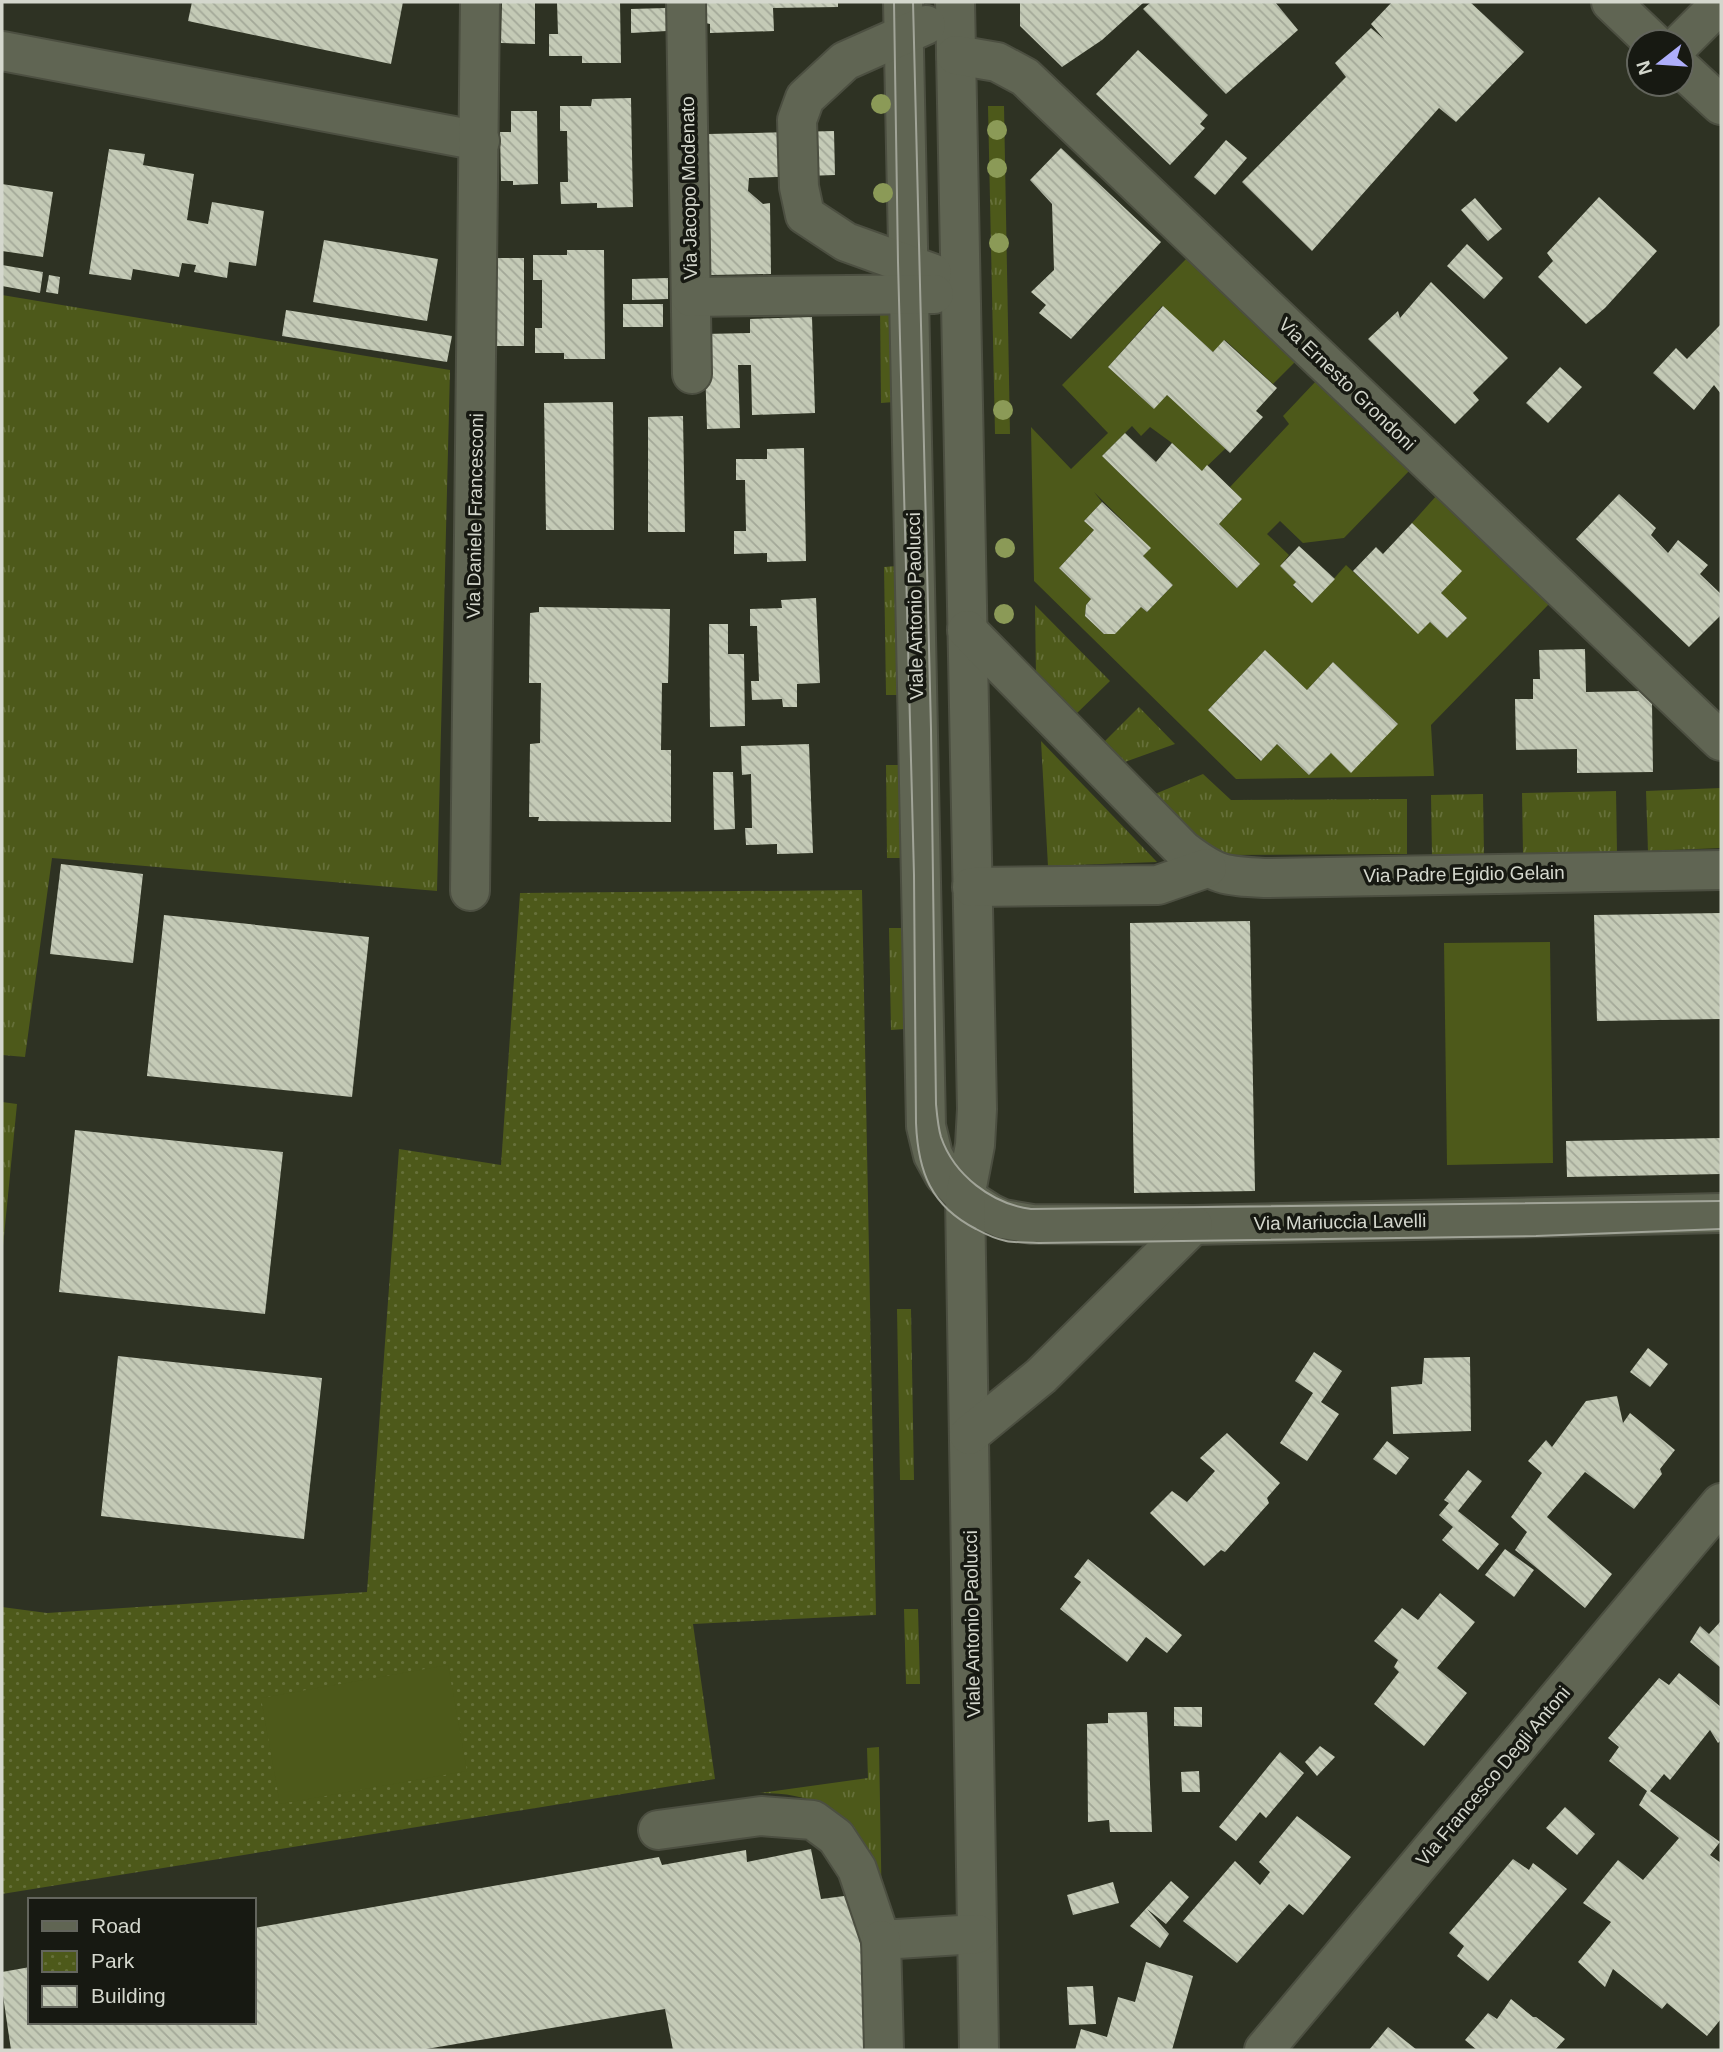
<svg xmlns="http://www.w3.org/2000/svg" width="1723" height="2052" font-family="Helvetica,sans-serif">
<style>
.grass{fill:url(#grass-tufts)}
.park{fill:url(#park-dots)}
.garden{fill:#4d591a;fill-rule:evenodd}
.building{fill:url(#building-back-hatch)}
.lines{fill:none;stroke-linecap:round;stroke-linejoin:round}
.minor-casing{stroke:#4c4f41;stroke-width:42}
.minor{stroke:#606553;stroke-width:38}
.tram{stroke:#a1a498;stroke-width:2}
.tree{fill:#8b9a57}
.labels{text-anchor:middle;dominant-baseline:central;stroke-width:7;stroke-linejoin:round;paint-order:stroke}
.street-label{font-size:19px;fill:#d4d7cd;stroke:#171912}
</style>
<defs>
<pattern id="grass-tufts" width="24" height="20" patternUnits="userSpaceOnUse" patternTransform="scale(1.75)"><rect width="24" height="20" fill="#4d591a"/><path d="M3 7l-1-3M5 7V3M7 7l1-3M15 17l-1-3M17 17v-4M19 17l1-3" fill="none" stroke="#66703a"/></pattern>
<pattern id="park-dots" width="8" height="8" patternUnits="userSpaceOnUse" patternTransform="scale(1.75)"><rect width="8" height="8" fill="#4d591a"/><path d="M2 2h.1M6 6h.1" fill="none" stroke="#66703a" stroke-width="1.8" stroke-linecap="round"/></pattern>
<pattern id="building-back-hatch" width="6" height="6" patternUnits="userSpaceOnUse" patternTransform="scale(1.75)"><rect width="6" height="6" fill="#c4cab6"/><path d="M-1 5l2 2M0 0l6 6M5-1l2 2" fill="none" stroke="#a3a898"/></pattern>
</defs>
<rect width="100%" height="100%" fill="#2e3223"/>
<g class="grass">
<path d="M988,106H1004L1010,434H995Z"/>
<path d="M2,295L450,370L437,891L52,858L25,1057L2,1055Z"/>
<path d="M880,307L894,314V402L881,403Z"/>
<path d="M897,566L899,695H886L884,567Z"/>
<path d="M1035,605L1110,681L1074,716L1036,678Z"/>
<path d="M1139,707L1175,744L1122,763L1103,743Z"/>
<path d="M1041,741L1157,862L1048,866Z"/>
<path d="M886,765H900L901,858H887Z"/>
<path d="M1203,774L1231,800L1407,799V854L1222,855L1203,844L1155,794Z"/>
<path d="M1721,788V848L1648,851L1646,791Z"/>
<path d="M1616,791L1617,852L1523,853L1522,793Z"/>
<path d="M1483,794L1484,854L1432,856L1431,795Z"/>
<path d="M889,928H904L905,1029L891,1030Z"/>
<path d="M2,1102L17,1104L2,1256Z"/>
<path d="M897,1309H911L914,1480H900Z"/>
<path d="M904,1609H918L920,1684H906Z"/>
<path d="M879,1747L882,1915L826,1806C804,1796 784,1793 760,1793L868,1778L867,1748Z"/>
</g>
<path class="park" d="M862,890L876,1615L693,1624L715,1779L2,1894V1607L47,1613L367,1592L399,1149L501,1165L520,893Z"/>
<g class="garden">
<path d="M1187,258L1296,361L1273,384L1225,340L1213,352L1162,306L1108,367L1153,408L1167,395L1226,448L1202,471L1172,443L1150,427L1141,436L1132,426L1102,456L1237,588L1260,564L1219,524L1242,499L1230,487L1289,424L1283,416L1316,381L1410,470L1344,538L1303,543L1280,521L1267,534L1289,555L1280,566L1296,582L1293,586L1312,603L1346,565L1418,633L1430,622L1447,638L1467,618L1441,593L1461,571L1412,523L1437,495L1550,603L1431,725L1434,776L1236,779L1034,581L1031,427L1071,469L1108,433L1062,385ZM1094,492L1150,548L1143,556L1173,585L1147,612L1141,607L1114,634H1104L1085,616L1086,605L1091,599L1059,568L1094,530L1084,521L1102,502ZM1265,650L1307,690L1333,662L1398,724L1331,753L1309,775L1277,744L1260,761L1208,710Z"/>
<path d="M1550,942L1553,1163L1447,1165L1444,943Z"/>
<path d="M448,1665L467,1771L280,1804L261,1698Z"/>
</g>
<g class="building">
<path d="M192,2H403L391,64L188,21Z"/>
<path d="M502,2H535V44L501,43Z"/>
<path d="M557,2H620L621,63H582V56H549V34H558Z"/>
<path d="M700,2H838V7L773,8L774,31L710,33V24L701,22Z"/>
<path d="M1020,2H1140L1143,3L1102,40L1062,67L1020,26Z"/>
<path d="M1151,2H1275L1298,30L1226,94L1143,9Z"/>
<path d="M1392,2H1470L1524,52L1456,122L1439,108L1312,251L1242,182L1346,77L1335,63L1371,28L1384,39L1371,24Z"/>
<path d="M666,8L667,31L631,33V9Z"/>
<path d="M1138,50L1208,115L1200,124L1205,128L1170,165L1096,94Z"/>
<path d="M631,98L633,207L597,208V203L561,204L560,182H568L567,131H560V106H591L592,99Z"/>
<path d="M511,111H537L538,184L513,185V181H501L500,132H511Z"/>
<path d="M834,131L835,175L749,178L748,191L763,204L770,203L771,274L711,275L708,134Z"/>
<path d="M1226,140L1247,158L1215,195L1194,177Z"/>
<path d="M1061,148L1161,242L1071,339L1039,313L1046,305L1031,292L1054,270L1052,204L1030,180Z"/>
<path d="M109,149L145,154L143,165L194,174L187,220L208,224L212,202L264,211L256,266L229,262L227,278L194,272L196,265L182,263L179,277L133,269L131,280L89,274Z"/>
<path d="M2,184L53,192L43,257L2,251Z"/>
<path d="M1599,197L1657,251L1605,308L1586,324L1538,277L1553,261L1547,253Z"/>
<path d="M1475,198L1502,229L1488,241L1461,210Z"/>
<path d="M324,240L438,259L427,321L313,302Z"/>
<path d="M1467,244L1503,278L1484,299L1447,266Z"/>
<path d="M567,250H604L605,359H564V353H535V328H542V280H533V255H567Z"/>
<path d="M497,258H524V346H496Z"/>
<path d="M2,265L43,272L40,293L2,286Z"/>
<path d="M49,275L60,277L58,294L46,292Z"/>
<path d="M668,278V299L632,300V279Z"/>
<path d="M1431,282L1508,358L1473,393L1479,400L1455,424L1368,339L1398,311L1400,318Z"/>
<rect x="623" y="304" width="40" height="23"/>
<path d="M1163,306L1213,352L1224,340L1277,388L1256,411L1263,417L1230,453L1167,395L1154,409L1108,367Z"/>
<path d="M286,310L452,336L447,362L282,336Z"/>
<path d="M812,317L815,413L752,415L751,365H738L740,428L707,429L704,334L750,333V319Z"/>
<path d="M1721,324V394L1714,385L1694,410L1653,373L1676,348L1687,359Z"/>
<path d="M1560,367L1582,387L1548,423L1526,403Z"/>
<path d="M613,402L614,530H546L544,403Z"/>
<path d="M683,416L685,532H648V417Z"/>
<path d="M1125,433L1156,462L1172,443L1202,471L1207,465L1242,499L1219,524L1260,564L1237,588L1102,456Z"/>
<path d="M804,448L806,561L767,562V553L734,554V531H746L745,480H736V459H767V449Z"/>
<path d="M1619,494L1656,528L1651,535L1668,553L1678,540L1708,565L1700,574L1721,594V615L1689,647L1576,539Z"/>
<path d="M1102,502L1151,548L1143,556L1173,585L1147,612L1141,607L1115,634H1104L1085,616L1086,605L1091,599L1059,568L1094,530L1084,521Z"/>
<path d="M1412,523L1462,571L1441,593L1467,618L1447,638L1430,622L1418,634L1353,571L1376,547L1383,554Z"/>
<path d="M1299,546L1335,579L1312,603L1293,585L1296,582L1280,566Z"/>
<path d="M816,598L820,683L797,684V707H783L782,699L752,700L751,681H759L757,626H750V609L782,608L781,600Z"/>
<path d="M539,607L670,609L668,683H662L661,750H671V822L538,821L539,817H529L530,744L540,743L541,683H529L530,613L539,612Z"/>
<path d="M709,624H728V654H744L745,726L710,727Z"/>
<path d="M1585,649L1586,692L1640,691L1652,703L1653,772L1577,773V749L1516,750L1515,699H1533V679H1540L1539,650Z"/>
<path d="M1265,650L1307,690L1333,662L1398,724L1351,773L1331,753L1309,775L1277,744L1261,761L1208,710Z"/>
<path d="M809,744L813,853L777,854V844L746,845L745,828H752L751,774L742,775L741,746Z"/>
<path d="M713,772H733L735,829L714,830Z"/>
<path d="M61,864L143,874L133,963L50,954Z"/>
<path d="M1721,913V1019L1597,1021L1594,915Z"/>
<path d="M164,915L369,937L352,1097L147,1076Z"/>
<path d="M1250,921L1255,1191L1134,1193L1130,923Z"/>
<path d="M75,1130L283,1152L265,1314L59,1292Z"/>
<path d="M1721,1138V1174L1567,1177L1566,1141Z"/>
<path d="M1648,1348L1668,1364L1650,1387L1630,1372Z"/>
<path d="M1314,1352L1342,1371L1321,1402L1339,1414L1307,1461L1280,1443L1313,1393L1295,1381Z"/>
<path d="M118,1356L322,1378L304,1539L101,1516Z"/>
<path d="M1470,1357L1471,1431L1393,1434L1391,1387L1422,1384L1424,1358Z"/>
<path d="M1617,1396L1623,1423L1630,1413L1675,1450L1660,1469L1662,1474L1634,1509L1585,1472L1547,1517L1612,1574L1585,1608L1515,1550L1527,1532L1511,1517L1542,1473L1528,1461L1546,1440L1552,1447L1586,1401Z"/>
<path d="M1227,1433L1280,1483L1267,1498L1269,1503L1225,1552L1221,1550L1204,1566L1150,1513L1172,1491L1187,1502L1215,1471L1200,1458Z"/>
<path d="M1387,1441L1409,1458L1396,1475L1373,1459Z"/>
<path d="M1468,1470L1482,1481L1458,1511L1499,1544L1478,1570L1442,1540L1453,1527L1439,1515L1449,1503L1444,1500Z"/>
<path d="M1505,1549L1534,1570L1514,1597L1485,1575Z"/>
<path d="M1088,1559L1182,1635L1167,1653L1146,1637L1127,1662L1060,1609L1081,1582L1074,1577Z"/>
<path d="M1440,1593L1475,1622L1437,1668L1467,1693L1424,1746L1374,1704L1399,1672L1394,1667L1398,1660L1374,1641L1402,1608L1418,1620Z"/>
<path d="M1720,1622L1721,1624V1668L1690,1642L1700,1626L1709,1634Z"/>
<path d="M1679,1673L1721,1707V1740L1718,1743L1710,1730L1670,1780L1664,1774L1650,1791L1720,1842L1710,1855L1721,1863V2019L1707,2036L1667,2003L1662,2009L1613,1969L1605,1987L1578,1962L1611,1922L1583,1903L1618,1860L1643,1880L1679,1838L1639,1805L1647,1791L1609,1761L1619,1747L1608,1738L1659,1678L1669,1685Z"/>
<path d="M1174,1707H1202V1727L1174,1726Z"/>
<path d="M1147,1712L1152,1832H1110L1109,1820L1088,1822L1087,1724L1108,1723V1713Z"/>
<path d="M1320,1746L1335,1757L1317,1776L1305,1762Z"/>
<path d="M1280,1752L1304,1773L1266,1818L1260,1812L1236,1841L1219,1827Z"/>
<path d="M1199,1771L1200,1792H1182L1181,1772Z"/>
<path d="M1565,1807L1595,1834L1577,1855L1546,1828Z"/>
<path d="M1297,1816L1351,1857L1303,1915L1289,1904L1237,1963L1183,1921L1235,1861L1260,1885L1270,1872L1259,1862Z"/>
<path d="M811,1849L821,1899L852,1895L878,2050H673L665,2009L420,2050H11L2,1989V1972L30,1967V2022H254V1928L659,1857L662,1865L746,1850L747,1862Z"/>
<path d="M1513,1859L1529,1870L1533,1863L1567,1889L1488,1981L1457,1956L1464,1946L1449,1933Z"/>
<path d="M1171,1881L1189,1897L1166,1924L1147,1909L1169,1934L1160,1948L1130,1926Z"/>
<path d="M1113,1882L1119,1903L1073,1915L1067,1895Z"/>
<path d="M1146,1962L1193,1976L1172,2050H1075L1081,2029L1107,2037L1118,1997L1135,2002Z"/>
<path d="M1093,1986L1096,2024L1069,2025L1067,1987Z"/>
<path d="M1511,1999L1533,2017H1536L1565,2039L1555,2050H1477L1465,2040L1488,2013L1497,2019Z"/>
<path d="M1388,2027L1417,2050H1369Z"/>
</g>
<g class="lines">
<g class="minor-casing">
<g id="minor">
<path d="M686,2L692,374"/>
<path d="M903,2L926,1126L933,1155L944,1175L965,1197L990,1213L1003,1219L1032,1224L1193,1225L1721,1213"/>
<path d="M955,2L977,1109L975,1145L965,1197L979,2050"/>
<path d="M1611,2L1653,42"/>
<path d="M926,25L845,61L805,98L797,120L799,187L805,215L846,242L932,273"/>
<path d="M1681,43L1721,3"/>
<path d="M2,51L480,141"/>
<path d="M956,55L997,62L1025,77L1721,741"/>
<path d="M1681,68L1721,105"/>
<path d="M691,297L934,294"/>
<path d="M967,630L1183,850C1217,876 1224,876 1266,878L1721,870"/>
<path d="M972,887L1158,885L1207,868"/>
<path d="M470,891L480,2"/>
<path d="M969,1435L1041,1376L1193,1225"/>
<path d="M658,1830L761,1816L813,1820L836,1837L857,1869L881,1940L977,1934"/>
<path d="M881,1940L884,2050"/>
<path d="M1264,2050L1721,1503"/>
</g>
</g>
<use href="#minor" class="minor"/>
<g class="tram">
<path d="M894,2L898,262L914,875L916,1123C918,1172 931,1206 976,1229C985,1234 996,1239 1006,1241C1016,1243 1028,1242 1039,1243L1536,1236L1721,1229"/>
<path d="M913,2L931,729L936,1104C937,1115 938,1127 941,1137C954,1175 992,1204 1031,1209L1721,1201"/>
</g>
</g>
<g class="tree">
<circle cx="881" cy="104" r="10"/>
<circle cx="997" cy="130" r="10"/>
<circle cx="997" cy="168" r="10"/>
<circle cx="883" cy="193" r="10"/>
<circle cx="999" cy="243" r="10"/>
<circle cx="1003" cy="410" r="10"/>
<circle cx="1005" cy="548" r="10"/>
<circle cx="1004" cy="614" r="10"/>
</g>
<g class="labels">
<g class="street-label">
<text transform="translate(689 188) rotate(-91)">Via Jacopo Modenato</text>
<text transform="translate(1347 384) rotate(44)">Via Ernesto Grondoni</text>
<text transform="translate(475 516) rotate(-89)">Via Daniele Francesconi</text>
<text transform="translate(915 606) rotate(-91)">Viale Antonio Paolucci</text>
<text transform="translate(1464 874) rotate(-1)">Via Padre Egidio Gelain</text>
<text transform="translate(1340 1222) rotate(-1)">Via Mariuccia Lavelli</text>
<text transform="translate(972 1624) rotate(-91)">Viale Antonio Paolucci</text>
<text transform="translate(1493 1776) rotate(-50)">Via Francesco Degli Antoni</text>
</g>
</g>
<rect width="1723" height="2052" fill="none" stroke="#d4d7cd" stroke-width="7"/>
<rect x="28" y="1898" width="228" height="126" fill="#171912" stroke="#63655d" stroke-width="2"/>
<rect x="42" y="1921" width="35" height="10" fill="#606553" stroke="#63655d" stroke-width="2"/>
<text x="91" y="1933" font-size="21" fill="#d4d7cd">Road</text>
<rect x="42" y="1951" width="35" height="21" fill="url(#park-dots)" stroke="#63655d" stroke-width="2"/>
<text x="91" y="1968" font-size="21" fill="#d4d7cd">Park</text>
<rect x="42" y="1986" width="35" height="21" fill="url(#building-back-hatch)" stroke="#63655d" stroke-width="2"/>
<text x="91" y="2003" font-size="21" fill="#d4d7cd">Building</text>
<g transform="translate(1660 63) rotate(253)"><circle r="33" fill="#171912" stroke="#63655d" stroke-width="2"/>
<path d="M0-5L12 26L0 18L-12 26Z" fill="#aeaefb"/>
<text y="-10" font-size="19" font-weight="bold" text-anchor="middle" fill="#d4d7cd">N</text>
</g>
</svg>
